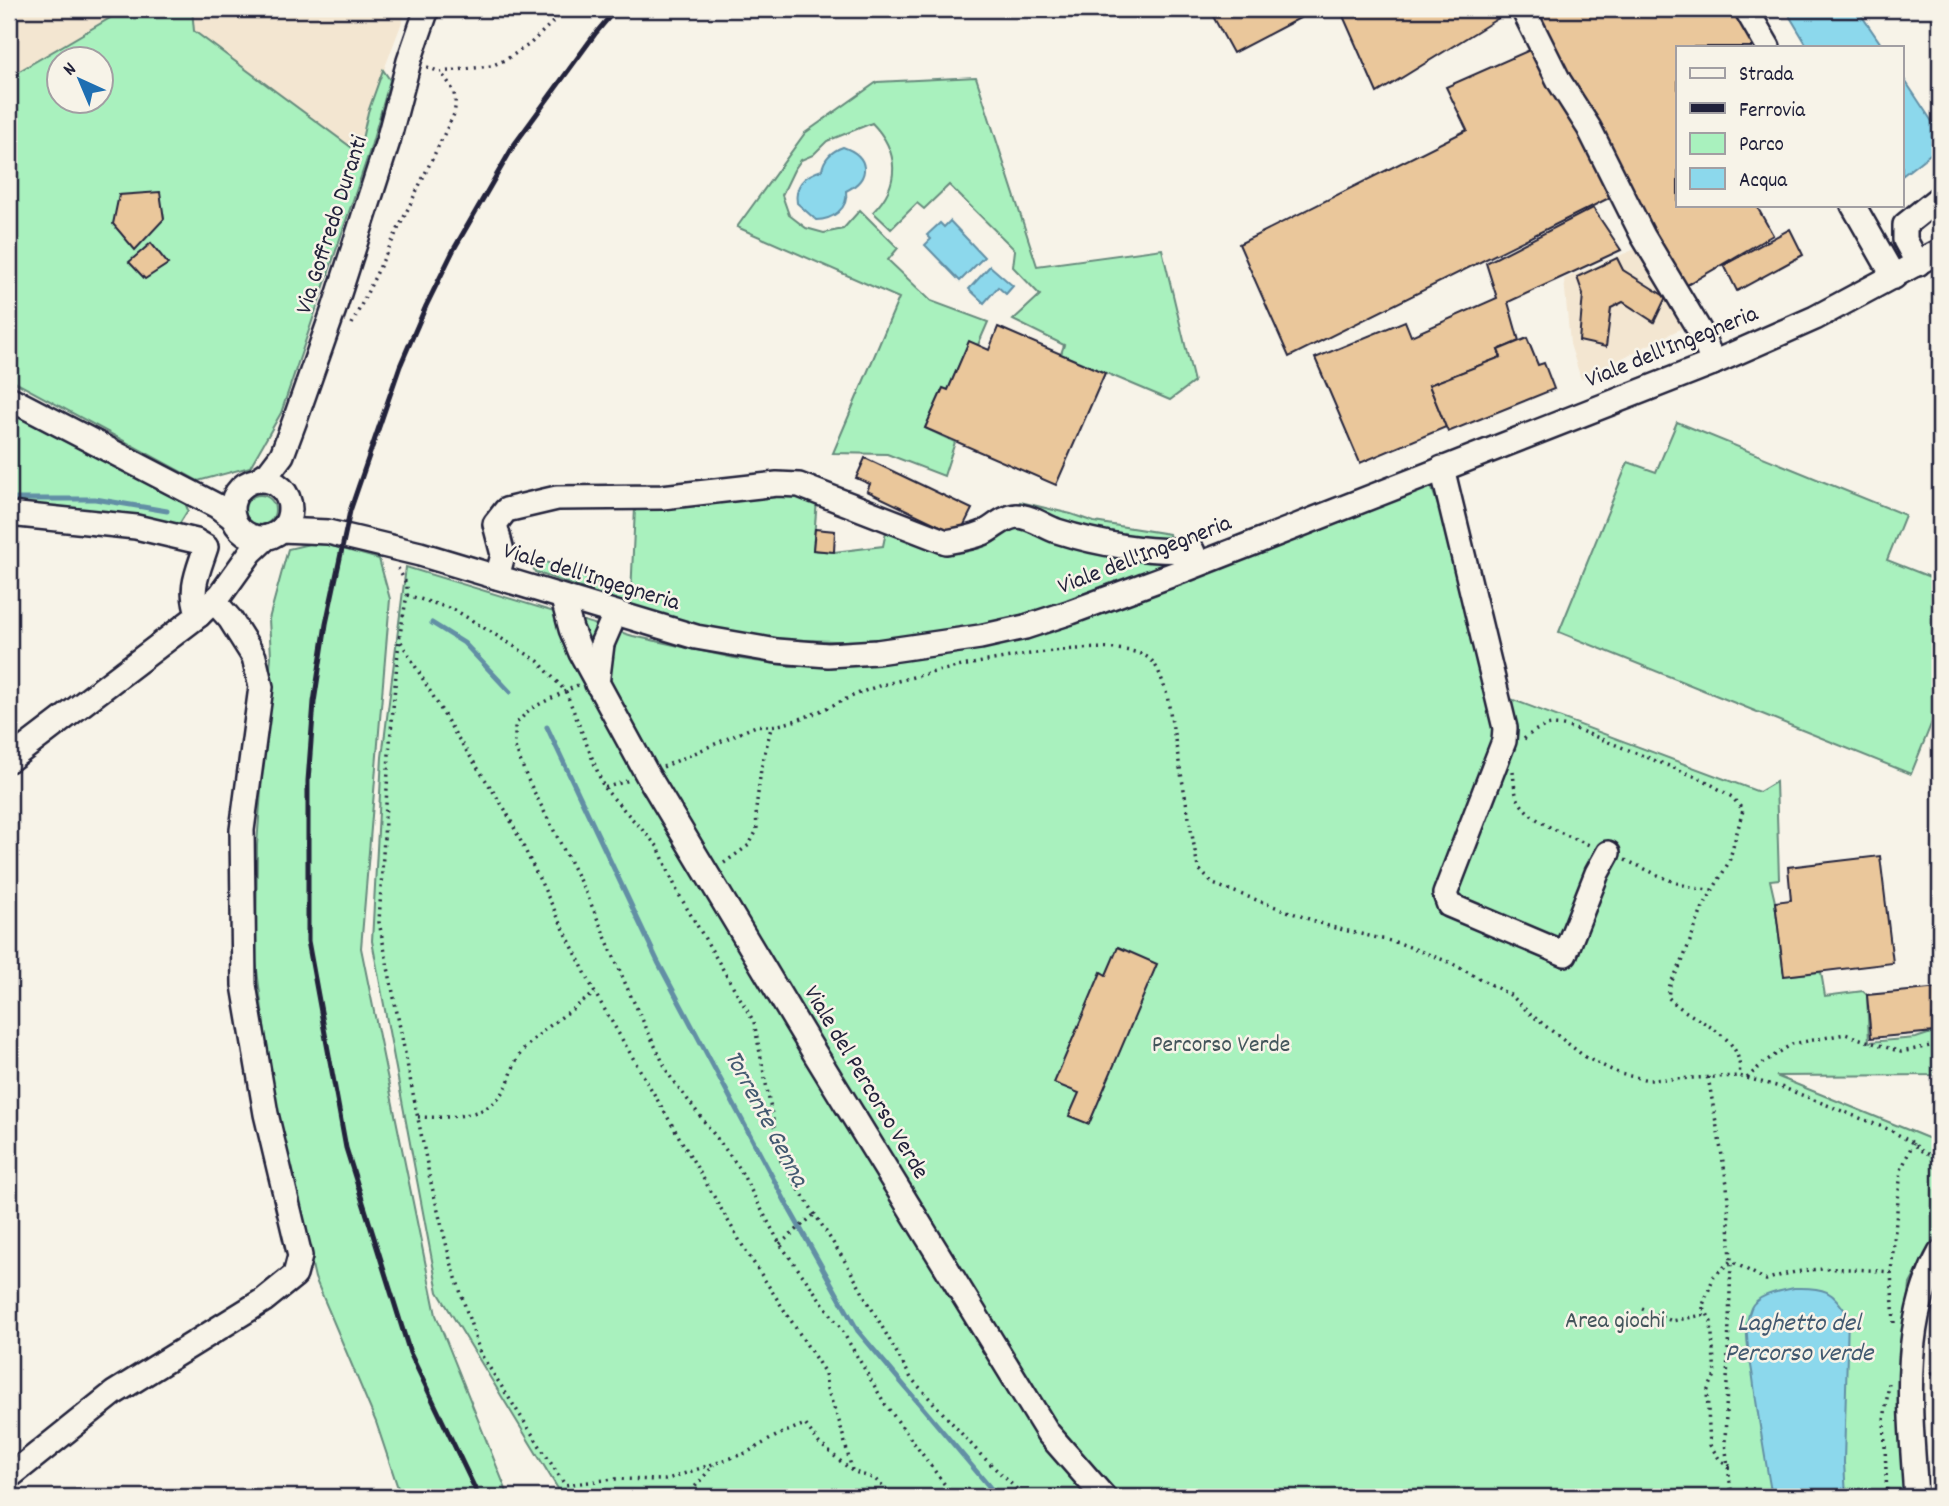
<svg xmlns="http://www.w3.org/2000/svg" width="1949" height="1506" font-family="Dekko,sans-serif">
<style>
.built{fill:#f3e6d1}
.green{fill:#a9f1be;stroke:#668a7c;stroke-width:2;fill-rule:evenodd}
.water{fill:#8cd8ec;stroke:#628fa5;stroke-width:2}
.lines{fill:none;stroke-linecap:round;stroke-linejoin:round}
.stream{stroke:#628fa5;stroke-width:5}
.building{fill:#eac79b;stroke:#22223b;stroke-width:2}
.minor-casing{stroke:#22223b;stroke-width:28}
.path{stroke:#22223b;stroke-width:3.5;stroke-dasharray:2 5;stroke-linecap:butt}
.minor{stroke:#f7f3e8;stroke-width:23}
.rail{stroke:#22223b;stroke-width:5}
.labels{text-anchor:middle;dominant-baseline:central;stroke-width:5;stroke-linejoin:round;paint-order:stroke}
.street-label{font-size:24px;fill:#22223b;stroke:#f7f3e8}
.park-label{font-size:24px;fill:#44565c;stroke:#f7f3e8}
.water-label{font-size:26px;font-style:italic;fill:#425970;stroke:#f7f3e8}
</style>
<rect width="100%" height="100%" fill="#f7f3e8"/>
<filter id="ink" filterUnits="userSpaceOnUse"><feTurbulence type="fractalNoise" baseFrequency=".0143" numOctaves="2"/><feDisplacementMap in="SourceGraphic" scale="14" xChannelSelector="R" yChannelSelector="G"/><feConvolveMatrix kernelMatrix="1 2 1 2 8 2 1 2 1" color-interpolation-filters="sRGB"/></filter>
<g filter="url(#ink)">
<g class="built">
<path d="M9,9H109L115,15L9,77Z"/>
<path d="M192,9H407L368,112L359,153L194,31Z"/>
<path d="M1640,247L1686,326L1581,379L1570,344L1564,279Z"/>
</g>
<g class="green">
<path d="M109,9H192L194,31L359,153L368,112L383,70L390,80L370,150L281,413L250,467L198,481L9,379V77L115,15ZM60,60H102V102H60Z"/>
<path d="M976,77L1037,266L1162,249L1194,382L1170,400L1061,354L1064,345L1013,320L1040,295L1013,267L1015,250L949,185L924,209L917,203L891,229L873,212C901,184 899,151 872,123L827,141L813,155L801,160L794,170L782,195L789,215L806,228L824,233L843,229L860,210L898,248L888,260L931,301L988,322L978,345L969,342L948,390L943,388L925,428L955,442L944,476L887,454L833,453L899,298L737,227L805,133L877,82Z"/>
<path d="M9,412L185,503L188,510L180,523L157,532L9,514Z"/>
<path d="M1677,422L1905,515L1887,560L1940,581V702L1911,774L1559,632L1628,462L1656,472Z"/>
<path d="M1431,486L1508,698L1759,792L1776,782L1779,879L1770,880L1775,902L1784,976L1821,972L1825,996L1863,991L1867,995L1869,1042L1916,1038L1934,1032L1933,1015L1940,1014V1075L1776,1076L1940,1143V1228L1910,1284L1898,1407L1909,1497H563L438,1292L372,941L382,757L406,567L633,636L734,658L790,666L875,665L1010,642L1130,602Z"/>
<path d="M803,492L817,500L813,550L834,552L883,546L887,527L941,546L1012,524L1020,502L1071,514L1094,522L1169,534L1175,561L1065,602L974,629L865,642L773,639L675,621L535,572L528,555L631,595L635,508Z"/>
<circle cx="260" cy="510" r="15"/>
<path d="M318,542L379,559L390,599L361,948L436,1315L509,1497H401L376,1422L315,1278L272,1089L256,962L257,845L271,656L269,619L288,549Z"/>
</g>
<g class="water">
<path d="M1789,9H1857L1883,47H1808L1790,17Z"/>
<path d="M1902,76L1937,129L1938,148L1902,176Z"/>
<path d="M843,147C869,156 872,178 846,191C849,209 832,220 816,220L797,203C794,184 805,175 822,170C824,158 832,151 843,147Z"/>
<path d="M950,221L984,257L960,281L925,245L931,239L927,235L940,223L944,227Z"/>
<path d="M990,266L1013,286L1006,294L998,287L984,303L969,289Z"/>
<path d="M1794,1288C1824,1287 1833,1290 1848,1316L1844,1462L1846,1497H1772C1765,1458 1758,1418 1753,1378C1750,1356 1742,1330 1751,1308C1757,1294 1781,1291 1794,1288Z"/>
</g>
<g class="lines">
<g class="stream">
<path d="M9,499H95L167,511"/>
<path d="M432,623L464,643L510,692"/>
<path d="M547,727L658,962L791,1212L858,1331L998,1497"/>
</g>
</g>
<g class="building">
<path d="M1209,9H1317L1233,53Z"/>
<path d="M1340,9H1509L1510,11L1377,93Z"/>
<path d="M1526,9H1739L1763,47H1678V205H1756L1773,235L1680,289Z"/>
<path d="M1532,49L1615,195L1289,357L1239,244L1467,130L1446,87Z"/>
<path d="M160,192L164,219L135,250L113,224L119,195Z"/>
<path d="M1593,208L1621,250L1508,302L1519,341L1498,350L1501,357L1429,385L1446,427L1360,463L1315,358L1405,321L1411,336L1497,298L1486,263Z"/>
<path d="M1790,229L1803,255L1737,291L1724,265Z"/>
<path d="M151,243L168,264L145,279L129,262Z"/>
<path d="M1617,258L1623,270L1666,297L1654,322L1623,302L1611,308L1606,347L1579,341L1583,294L1577,277Z"/>
<path d="M998,327L1105,373L1056,485L925,428L943,388L948,390L969,341L989,350Z"/>
<path d="M1527,338L1538,365L1544,363L1554,389L1448,432L1429,385L1501,357L1498,350Z"/>
<path d="M865,458L972,509L959,535L867,491L870,484L856,478Z"/>
<path d="M815,529L835,531L834,552L813,550Z"/>
<path d="M1880,856L1893,963L1784,976L1775,902L1791,900L1788,867Z"/>
<path d="M1118,947L1157,964L1089,1124L1069,1116L1079,1093L1054,1083L1101,972L1106,975Z"/>
<path d="M1940,988V1014L1933,1015L1934,1032L1871,1038L1867,995Z"/>
</g>
<g class="lines">
<g class="minor-casing">
<g id="minor">
<path d="M1523,9L1559,81L1589,128L1643,236L1701,333L1713,363"/>
<path d="M1746,9L1768,47"/>
<path d="M1853,205L1894,277"/>
<path d="M1918,264L1905,240V225L1940,197"/>
<path d="M9,398L217,506L233,518"/>
<path d="M1442,468L1505,728L1504,741L1445,894L1449,905L1565,954L1597,873L1608,853"/>
<path d="M257,480L269,472L282,455L295,420L334,309L388,141L409,61L427,9"/>
<circle cx="261" cy="509" r="29"/>
<path d="M9,514L136,527L196,541L206,547C198,572 188,590 199,615"/>
<path d="M281,530L328,532L366,541L420,554L696,637L777,651L828,655L877,652L980,637L1025,627L1071,612L1182,571L1713,363L1815,318L1940,251"/>
<path d="M497,577L503,555L495,524L506,510L557,498L662,497L777,484L799,485L946,542C958,540 971,538 983,533C994,528 1003,517 1017,516C1030,516 1045,527 1057,531C1098,544 1150,553 1192,550L1198,564"/>
<path d="M563,599L571,629L581,653L647,774L814,1052L1048,1433L1104,1497"/>
<path d="M597,684L602,644L615,614"/>
<path d="M9,760L199,615L221,594L251,552L267,537"/>
<path d="M9,1477L114,1393L264,1300L295,1275L300,1256L266,1114L244,985L242,830L261,687L254,657L230,619L214,601"/>
<path d="M1916,1497C1911,1418 1899,1325 1940,1253"/>
</g>
</g>
<g class="path">
<path d="M427,67L440,72L491,66L507,59L530,44L566,9"/>
<path d="M352,324L454,114C458,94 452,86 440,72"/>
<path d="M398,568L407,585V595L399,640L389,754L379,922L430,1179L450,1259L480,1353L565,1485L613,1479L665,1480L746,1453L778,1435L805,1424L819,1443L852,1471L875,1479L893,1497"/>
<path d="M407,595L455,610L538,661L566,692L604,788L630,780"/>
<path d="M401,642L456,735L506,811L595,993L744,1248L825,1373L827,1389L840,1424L852,1470"/>
<path d="M578,685L530,709L515,725V747L527,778L588,897L629,992L669,1075L738,1166L780,1244L840,1327L885,1404L954,1497"/>
<path d="M1524,739C1545,721 1556,723 1581,731L1704,780L1732,797L1743,810L1729,862L1703,907L1682,962L1670,984L1668,997C1691,1023 1746,1032 1739,1076"/>
<path d="M663,767L758,725C791,732 844,696 879,686C924,673 1119,626 1152,661C1160,670 1163,684 1167,695L1198,868L1213,884L1262,902L1331,927L1399,943L1449,962L1512,996L1529,1013L1585,1057L1620,1074L1649,1080L1739,1076L1784,1088L1890,1130L1913,1143L1920,1150L1940,1160"/>
<path d="M1513,771C1514,780 1514,791 1518,799C1529,822 1569,836 1592,846"/>
<path d="M604,788L658,847L678,893L754,1022L781,1161L846,1263L911,1378L980,1454L1025,1497"/>
<path d="M1625,860C1654,872 1680,889 1712,890"/>
<path d="M724,863L749,845L757,830L756,809L761,769L771,728"/>
<path d="M1933,1015L1940,1027"/>
<path d="M1708,1077L1727,1184L1731,1261L1725,1443L1732,1497"/>
<path d="M1747,1078L1763,1063L1792,1044L1845,1034L1901,1052L1940,1044"/>
<path d="M418,1117C446,1118 490,1119 505,1089C511,1078 513,1064 520,1054C537,1032 572,1010 595,993"/>
<path d="M780,1244L815,1214"/>
<path d="M1642,1309L1672,1321L1703,1315V1307"/>
<path d="M1894,1323L1891,1272L1901,1170L1913,1143"/>
<path d="M1931,1373H1940"/>
<path d="M1730,1466L1720,1460L1710,1445L1707,1392L1715,1375L1711,1322L1703,1305L1714,1276L1731,1261L1766,1280C1807,1265 1848,1268 1891,1272"/>
<path d="M1732,1494L1748,1488L1758,1490L1761,1497"/>
<path d="M686,1497L714,1465"/>
<path d="M1887,1497L1884,1421L1889,1383"/>
</g>
<use href="#minor" class="minor"/>
<path class="rail" d="M479,1497L410,1353L346,1148L308,941V781L314,702L326,624L350,511L400,366L426,306L454,249L514,145L595,34L616,9"/>
</g>
</g>
<g class="labels">
<g class="street-label">
<text transform="translate(333 225) rotate(-72)">Via Goffredo Duranti</text>
<text transform="translate(1672 348) rotate(-22)">Viale dell'Ingegneria</text>
<text transform="translate(1145 556) rotate(-21)">Viale dell'Ingegneria</text>
<text transform="translate(591 578) rotate(17)">Viale dell'Ingegneria</text>
<text transform="translate(865 1083) rotate(59)">Viale del Percorso Verde</text>
</g>
<g class="park-label">
<text x="1221" y="1046">Percorso Verde</text>
<text x="1615" y="1322">Area giochi</text>
</g>
<g class="water-label">
<text transform="translate(765 1119) rotate(62)">Torrente Genna</text>
<text x="1799" y="1324">Laghetto del<tspan x="1799" dy="30">Percorso verde</tspan></text>
</g>
</g>
<rect width="1949" height="1506" fill="none" stroke="#f7f3e8" stroke-width="35"/>
<rect x="18" y="18" width="1914" height="1471" fill="none" stroke="#22223b" stroke-width="2.5" filter="url(#ink)"/>
<rect x="1676" y="46" width="228" height="161" fill="#f7f3e8" stroke="#a29fa3" stroke-width="2"/>
<rect x="1690" y="68" width="35" height="10" fill="#f7f3e8" stroke="#a29fa3" stroke-width="2"/>
<text x="1739" y="80" font-size="21" fill="#22223b">Strada</text>
<rect x="1690" y="103" width="35" height="10" fill="#22223b" stroke="#a29fa3" stroke-width="2"/>
<text x="1739" y="116" font-size="21" fill="#22223b">Ferrovia</text>
<rect x="1690" y="133" width="35" height="21" fill="#a9f1be" stroke="#a29fa3" stroke-width="2"/>
<text x="1739" y="150" font-size="21" fill="#22223b">Parco</text>
<rect x="1690" y="168" width="35" height="21" fill="#8cd8ec" stroke="#a29fa3" stroke-width="2"/>
<text x="1739" y="186" font-size="21" fill="#22223b">Acqua</text>
<g transform="translate(80 80) rotate(316)"><circle r="33" fill="#f7f3e8" stroke="#a29fa3" stroke-width="2"/>
<path d="M0-5L12 26L0 18L-12 26Z" fill="#1f6fb2"/>
<text y="-10" font-size="19" font-weight="bold" text-anchor="middle" fill="#22223b">N</text>
</g>
</svg>
